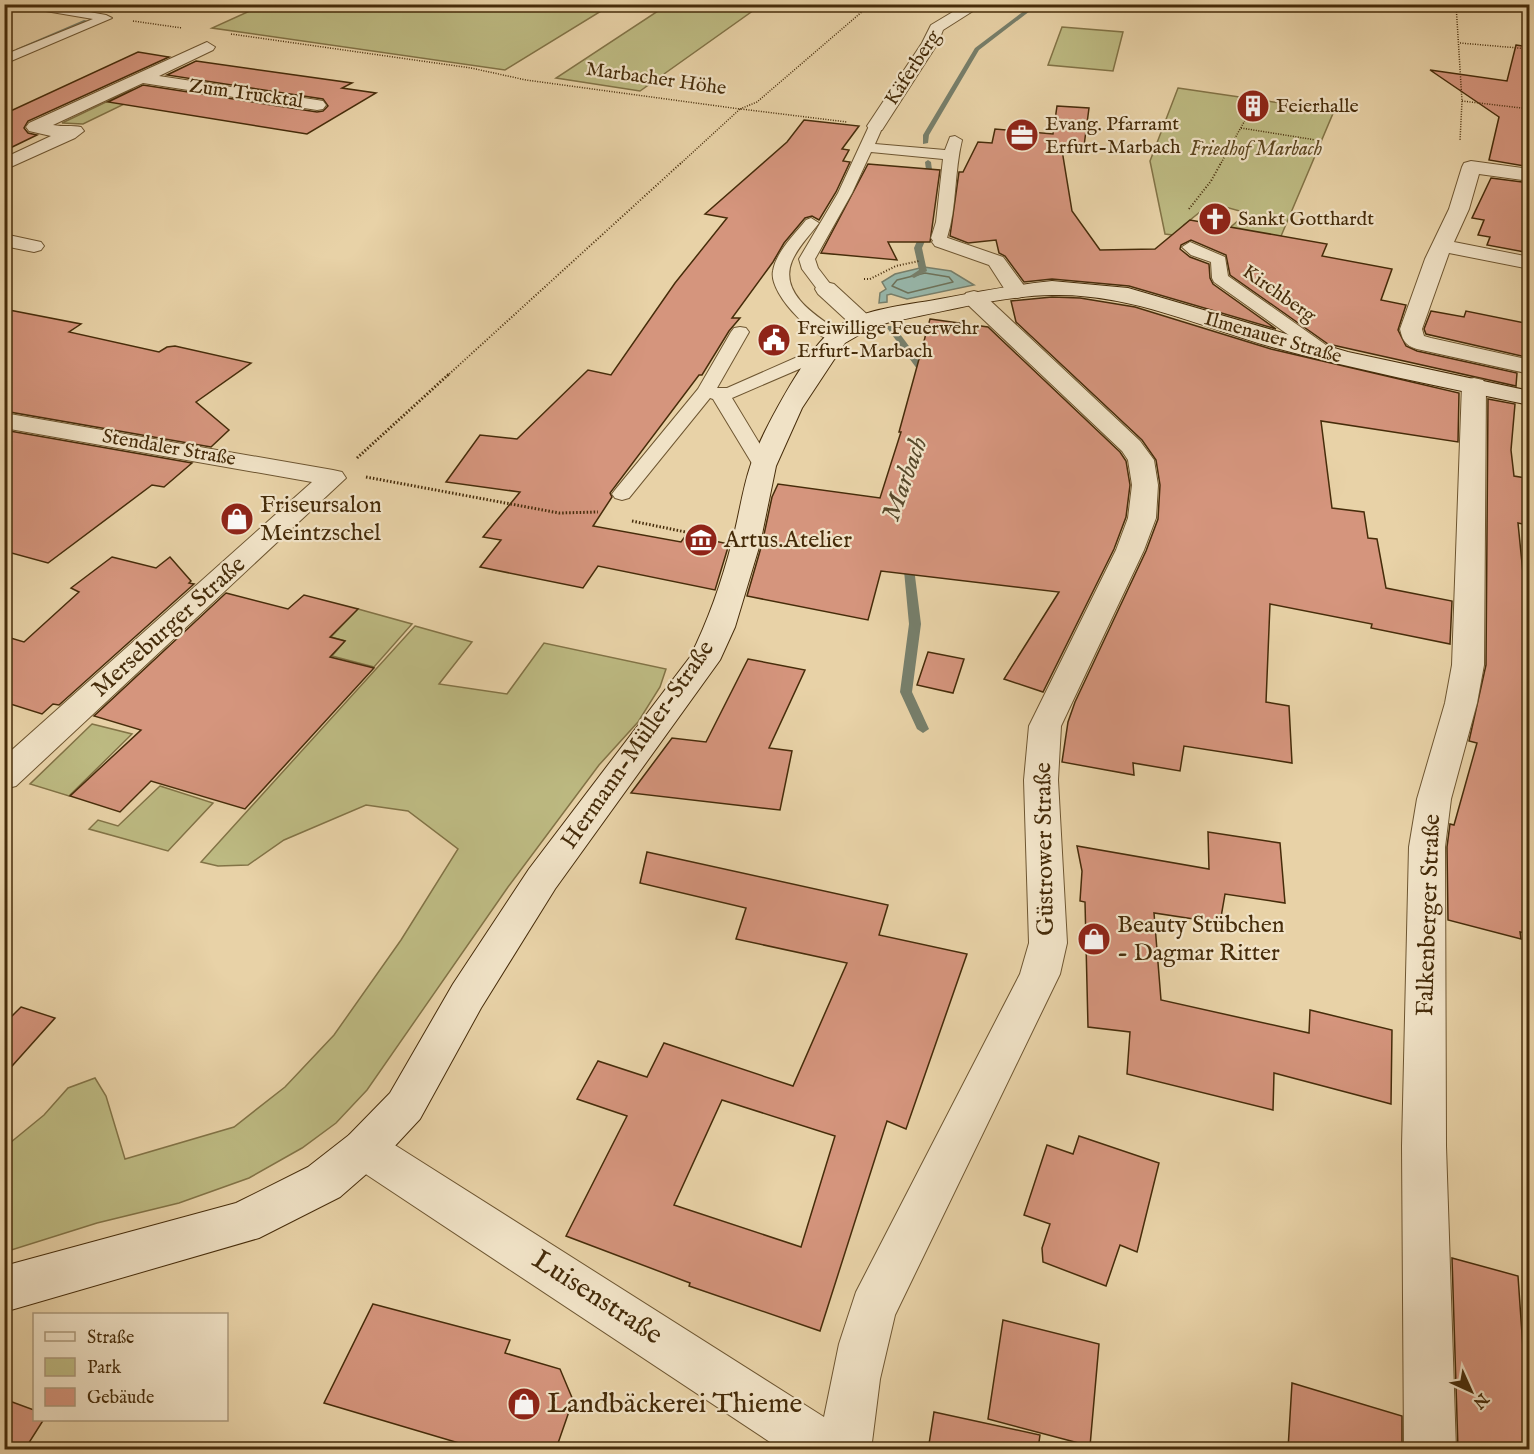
<svg xmlns="http://www.w3.org/2000/svg" width="1534" height="1454" font-family="'IM FELL English',serif">
<style>
.green{fill:#bdba82;stroke:#827346;stroke-width:1.5;fill-rule:evenodd}
.water{fill:#97b7ab;stroke:#777f6b;stroke-width:1.5}
.lines{fill:none;stroke-linecap:round;stroke-linejoin:round}
.shore{stroke:#6e725a;stroke-width:1.5}
.stream{fill:#777f6b;fill-rule:evenodd}
.building{fill:#d5957d;stroke:#462c0a;stroke-width:1.5;fill-rule:evenodd}
.lane-casing{stroke:#6e5631;stroke-width:2}
.street-casing{stroke:#6e5631;stroke-width:2}
.secondary-casing{stroke:#462c0a;stroke-width:2}
.path-far2{stroke:#462c0a;stroke-width:1.5;stroke-dasharray:1 1.5;stroke-linecap:butt}
.path-far1{stroke:#462c0a;stroke-width:2;stroke-dasharray:1 2;stroke-linecap:butt}
.path{stroke:#462c0a;stroke-width:3;stroke-dasharray:1.5 2;stroke-linecap:butt}
.lane{fill:#f0e2c6;fill-rule:evenodd}
.street{fill:#f0e2c6;fill-rule:evenodd}
.secondary{fill:#f0e2c6;fill-rule:evenodd}
.labels{text-anchor:middle;dominant-baseline:central;stroke-width:4.5;stroke-linejoin:round;paint-order:stroke}
.far-street-label{font-size:20px;fill:#462c0a;stroke:#f0e2c6}
.far-poi-label{font-size:20px;fill:#462c0a;stroke:#f0e2c6;text-anchor:start}
.far-park-label{font-size:20px;font-style:italic;fill:#5e4822;stroke:#f0e2c6}
.poi-label{font-size:24px;fill:#462c0a;stroke:#f0e2c6;text-anchor:start}
.street-label{font-size:24px;fill:#462c0a;stroke:#f0e2c6}
.water-label{font-size:26px;font-style:italic;fill:#56482a;stroke:#f0e2c6}
.near-street-label{font-size:28px;fill:#462c0a;stroke:#f0e2c6}
.near-poi-label{font-size:28px;fill:#462c0a;stroke:#f0e2c6;text-anchor:start}
</style>
<rect width="100%" height="100%" fill="#e8d2a7"/>
<filter id="stains"><feTurbulence type="fractalNoise" baseFrequency=".00333" numOctaves="4"/><feColorMatrix values="0 0 0 0 .2 0 0 0 0 .09 0 0 0 0 .02 0 0 0 .5 -.17"/></filter>
<radialGradient id="worn" r=".72"><stop offset=".6" stop-color="#630" stop-opacity="0"/><stop offset="1" stop-color="#630" stop-opacity=".3"/></radialGradient>
<g class="green">
<path d="M263,5V4L611,5L505,70L212,28Z"/>
<path d="M667,5H761L640,91L556,78Z"/>
<path d="M1062,27L1123,32L1113,71L1048,65Z"/>
<path d="M1178,88L1334,111L1276,248L1165,234L1150,161ZM1211,203L1247,213L1220,236L1184,225Z"/>
<path d="M131,90L145,94L83,124L62,123Z"/>
<path d="M358,609L412,624L374,667L332,656L345,641L331,637Z"/>
<path d="M415,626L472,642L439,684L507,694L544,643L666,669L660,687L638,722L599,765L508,887L367,1090L336,1123L302,1148L249,1178L179,1203L97,1223L5,1252V1147L44,1115L68,1088L95,1078L106,1096L125,1159L234,1127L285,1087L334,1035L401,940L458,849L408,811L366,805L284,840L248,865L218,866L201,862Z"/>
<path d="M92,724L132,734L69,796L30,784Z"/>
<path d="M160,786L213,803L168,851L89,829L98,820L118,826Z"/>
</g>
<path class="water" d="M924,267L951,271L974,285L907,299L891,294L887,295V302L879,303L880,293L886,289L882,282L895,274Z"/>
<g class="lines">
<path class="shore" d="M925,273L949,277L953,282L908,293L892,286L897,280Z"/>
<g class="stream">
<path d="M121,4H129L111,13L106,12Z"/>
<path d="M1033,4H1039L979,50L929,135L928,143L923,144V135L975,48Z"/>
<path d="M84,20L89,21L21,50L16,49Z"/>
<path d="M928,160L931,162L934,185L931,187L928,185L925,162Z"/>
<path d="M924,225L931,227L922,248L927,271L914,278L910,276L919,270L914,248Z"/>
<path d="M888,326H894L929,373V377H923L887,328Z"/>
<path d="M908,557L913,560L921,624L912,692L929,729L923,733L917,729L900,692L909,624L903,560Z"/>
</g>
</g>
<g class="building">
<path d="M1516,45L1530,47V167L1489,160L1499,117L1430,70L1507,81Z"/>
<path d="M138,52L169,57L28,121L24,128L28,133L37,135L4,151V114Z"/>
<path d="M196,61L352,83L342,88L376,93L307,134L108,102L143,85L317,112L323,111L328,106L323,99L167,75Z"/>
<path d="M1057,106L1089,108L1084,146L1061,144L1072,211L1100,250L1155,249L1190,220L1327,244L1322,256L1392,269L1381,300L1406,305L1398,330L1406,346L1417,351L1517,373L1516,386L1328,344L1230,275L1226,255L1191,240L1181,245L1180,249L1190,257L1209,264L1210,278L1213,284L1276,329L1129,286L1052,279L1024,282L1005,256L999,253L996,240L968,243L950,236L959,172H963L978,142L992,143L995,129L1053,134Z"/>
<path d="M804,120L859,126L842,149L849,150L843,161L850,162L836,192L819,220L812,216L805,218L784,243L773,262L732,318H740L729,331L702,375H699L610,493L612,497L593,526L681,542L686,535L729,544L715,590L598,566L583,588L480,567L501,540L483,537L520,492L446,482L480,435L517,439L588,370L611,375L675,283L727,218L705,214L787,142Z"/>
<path d="M868,164L940,170L930,242H888L897,260L821,253Z"/>
<path d="M1491,178L1530,183V253L1487,245L1490,237L1478,235L1484,220L1472,218Z"/>
<path d="M1052,297L1080,298L1135,307L1271,349L1459,393L1458,442L1321,421L1332,508L1364,512L1368,538L1377,539L1386,588L1452,601L1450,644L1371,628L1372,624L1270,604L1266,702L1289,706L1292,763L1184,746L1180,771L1133,763L1134,775L1062,762L1068,722L1075,702L1146,551L1158,519L1160,485L1156,460L1142,440L1016,322L1011,301Z"/>
<path d="M4,309L81,324L69,332L159,352L167,347L175,346L251,363L196,402L229,430L211,447L4,411Z"/>
<path d="M1431,311L1464,317L1466,311L1530,324V358L1426,334L1424,329Z"/>
<path d="M930,319L988,327L1120,452L1126,461L1130,485L1126,517L1114,549L1043,692L1004,679L1059,592L881,571L868,620L747,596L762,544L772,497L778,484L880,498L901,432H899Z"/>
<path d="M1488,399L1515,404L1511,450L1514,476L1526,478L1527,525L1518,523L1530,644V934L1520,932L1521,939L1448,920L1447,847L1450,824L1454,825L1477,743L1469,741L1486,665Z"/>
<path d="M4,430L192,463L164,487L152,485L48,563L4,551Z"/>
<path d="M112,557L156,568L170,557L191,581L189,583L194,584L59,705L53,704L42,714L4,702V636L24,642L79,592L71,588Z"/>
<path d="M226,593L288,609L304,595L358,609L330,637L345,641L330,657L374,668L245,809L151,781L120,812L70,796L141,730L94,716Z"/>
<path d="M928,652L964,659L953,693L917,685Z"/>
<path d="M748,659L805,670L769,748L792,751L780,810L631,793L672,738L706,742Z"/>
<path d="M1208,832L1280,843L1285,903L1225,894L1220,923L1154,913L1161,1000L1309,1033L1310,1010L1392,1030L1391,1104L1274,1073L1273,1110L1127,1074L1130,1032L1088,1027L1085,902L1080,901L1082,871L1077,846L1209,869Z"/>
<path d="M647,852L888,905L879,935L967,954L906,1129L887,1121L820,1331L689,1286L690,1283L566,1236L627,1116L577,1099L598,1061L647,1077L664,1043L793,1086L847,963L736,939L746,908L640,883ZM722,1100L835,1136L801,1247L674,1205Z"/>
<path d="M21,1007L55,1018L4,1075V1024Z"/>
<path d="M1079,1136L1159,1163L1137,1252L1120,1245L1106,1286L1043,1262L1042,1248L1050,1224L1024,1215L1047,1145L1073,1154Z"/>
<path d="M1452,1258L1518,1276L1526,1392L1530,1393V1449H1458Z"/>
<path d="M373,1304L510,1340L505,1353L560,1369L573,1400L556,1449H479L324,1403Z"/>
<path d="M1003,1320L1099,1344L1090,1446L988,1419Z"/>
<path d="M1292,1383L1402,1416V1449H1288Z"/>
<path d="M4,1399L34,1410V1419H44L25,1449H4Z"/>
<path d="M934,1412L1040,1435L1038,1449H954L929,1444Z"/>
</g>
<g class="lines">
<g class="lane-casing">
<g id="lane">
<path d="M17,4H45L106,15L112,18L4,64V55L93,19L22,7Z"/>
<path d="M876,122L883,126L875,144L945,150L950,137L955,136L962,140C954,172 957,206 947,238L950,242L942,247L936,245L931,238L936,222L943,159L871,152L852,193L815,259L818,268L834,289L832,293H820L802,269L799,259L838,193L869,126Z"/>
<path d="M811,218L819,223C810,235 798,247 792,261C778,295 820,318 843,334L846,338L843,342C821,347 768,295 773,271C776,252 794,235 806,220Z"/>
<path d="M1190,242L1225,257L1228,276L1333,350L1336,354L1333,358H1321L1214,282L1212,278L1211,262L1191,255L1182,247Z"/>
<path d="M740,327L746,328L749,332L717,388H727L820,347H832L835,351L832,355L732,398L773,466L770,470H756L713,399L710,398L629,498L622,500L615,498L612,494L615,490L698,389L731,332L734,328Z"/>
</g>
</g>
<g class="street-casing">
<g id="street">
<path d="M966,4H984L943,30L938,43L882,130H870L867,126L922,43L931,25Z"/>
<path d="M207,42L215,47L213,50L159,76L317,100L323,101L326,105L323,109L317,110L143,83L53,125C63,127 72,125 81,127L84,131L75,138L4,170V158L51,136L29,131L26,127L29,123Z"/>
<path d="M1471,161L1530,169V181L1479,174L1469,209L1454,242L1530,257V269L1449,253L1422,329L1424,336L1431,338L1530,360V374L1417,349C1405,345 1403,341 1400,329L1425,259L1449,209L1462,167L1464,163Z"/>
<path d="M4,234L41,242L44,246L41,250L34,252L4,246Z"/>
<path d="M942,236L1003,257L1028,291L1025,296L1017,298L1009,296L989,265L935,246L932,242L935,238Z"/>
<path d="M826,282L834,284L871,318L874,323L871,328L863,330L855,328L818,294L815,289L818,284Z"/>
<path d="M974,291L982,293L1140,441L1154,460L1158,485L1156,518L1144,550L1061,726L1058,780L1067,943L1060,974L895,1315L880,1379L871,1450H782L349,1163L342,1149L349,1135L364,1129L379,1135L824,1417L839,1344L856,1292L1020,974L1029,943L1024,780L1029,726L1116,550L1128,518L1132,485L1128,460L1122,451L966,303L963,298L966,293Z"/>
<path d="M1474,378L1483,380L1486,385L1484,665L1477,703L1451,799L1445,847L1446,1146L1456,1450H1404L1402,1146L1409,847L1417,799L1445,703L1452,665L1462,385L1465,380Z"/>
<path d="M4,413L333,470L342,472L346,478L16,786L4,789V757L312,482L4,428Z"/>
</g>
</g>
<g class="secondary-casing">
<path id="secondary" d="M1052,281L1128,288L1348,352L1530,391V405C1443,387 1357,370 1272,347C1199,326 1128,293 1052,295C998,296 943,312 890,322L871,328L845,343L802,408L776,466L760,544L735,627L720,660L555,889L481,1008L420,1119L379,1163L340,1197L259,1238L4,1312V1266L236,1203L308,1167L349,1135L390,1093L453,984L529,869L690,657C708,621 722,581 732,542C739,517 742,491 750,467C760,435 804,355 828,334C857,308 904,306 940,299C977,292 1014,285 1052,281Z"/>
</g>
<g class="path-far2">
<path d="M895,4L916,11"/>
<path d="M1456,4L1462,101L1460,141"/>
<path d="M133,21L182,28"/>
<path d="M231,34L471,68L526,80L740,109L679,165"/>
<path d="M1460,43L1530,49"/>
<path d="M1462,101L1530,109"/>
<path d="M740,109L757,102L871,4"/>
<path d="M741,109L847,122"/>
<path d="M1241,128L1322,141"/>
<path d="M1220,165L1249,113"/>
</g>
<g class="path-far1">
<path d="M1189,209L1211,181L1221,163"/>
<path d="M864,279H870L896,266L919,261"/>
<path d="M447,376L681,163"/>
</g>
<g class="path">
<path d="M357,458L449,374"/>
<path d="M366,477L559,513L598,512"/>
<path d="M632,521L710,537"/>
</g>
<use href="#lane" class="lane"/>
<use href="#street" class="street"/>
<use href="#secondary" class="secondary"/>
</g>
<defs>
<g id="building-disc" transform="scale(1.725)"><circle r="9.5" fill="#8f2418" stroke="#f0e2c6"/><path d="M-4-6H4V6H1V3H-1V6H-4ZM-2.5-4.3h1.7v1.8h-1.7ZM.8-4.3h1.7v1.8H.8ZM-2.5-1h1.7V.8h-1.7ZM.8-1h1.7V.8H.8Z" fill="#fff"/></g>
<g id="office-disc" transform="scale(1.725)"><circle r="9.5" fill="#8f2418" stroke="#f0e2c6"/><path d="M-6-3h4V-5.5h4V-3h4V5H-6ZM-1-4.5V-3h2v-1.5ZM-6 0V1H6V0Z" fill="#fff"/></g>
<g id="church-disc" transform="scale(1.725)"><circle r="9.5" fill="#8f2418" stroke="#f0e2c6"/><path d="M-1.2-6h2.4v3.5h3.3v2.4h-3.3V6h-2.4V-.1h-3.3v-2.4h3.3Z" fill="#fff"/></g>
<g id="civic-disc" transform="scale(1.725)"><circle r="9.5" fill="#8f2418" stroke="#f0e2c6"/><path d="M-.6-6.5H3V-4.5H.6V-3L4-1V1h2V6H-6V1h2V-1L-.6-3ZM-1.2 2.5V6h2.4V2.5Z" fill="#fff"/></g>
<g id="shop-disc" transform="scale(1.725)"><circle r="9.5" fill="#8f2418" stroke="#f0e2c6"/><path d="M-5-2.5h2.3a2.7 3.5 0 0 1 5.4 0H5L5.5 6h-11ZM-1.5-2.5h3a1.5 2.3 0 0 0-3 0Z" fill="#fff"/></g>
<g id="museum-disc" transform="scale(1.725)"><circle r="9.5" fill="#8f2418" stroke="#f0e2c6"/><path d="M0-6L6-3V-2H-6V-3ZM-5-1h2V3h-2ZM-1-1h2V3h-2ZM3-1h2V3H3ZM-6 4H6V6H-6Z" fill="#fff"/></g>
</defs>
<g fill-rule="evenodd">
<use href="#building-disc" x="1253" y="106"/>
<use href="#office-disc" x="1022" y="135"/>
<use href="#church-disc" x="1215" y="219"/>
<use href="#civic-disc" x="774" y="340"/>
<use href="#shop-disc" x="237" y="519"/>
<use href="#museum-disc" x="701" y="540"/>
<use href="#shop-disc" x="1094" y="939"/>
<use href="#shop-disc" x="524" y="1404"/>
</g>
<g class="labels">
<g class="far-street-label">
<text transform="translate(913 68) rotate(-57)">Käferberg</text>
<text transform="translate(656 79) rotate(8)">Marbacher Höhe</text>
<text transform="translate(246 94) rotate(8)">Zum Trucktal</text>
<text transform="translate(1279 294) rotate(35)">Kirchberg</text>
<text transform="translate(1273 338) rotate(16)">Ilmenauer Straße</text>
<text transform="translate(169 448) rotate(10)">Stendaler Straße</text>
</g>
<g class="far-poi-label">
<text x="1276" y="106">Feierhalle</text>
<text x="1045" y="124">Evang. Pfarramt<tspan x="1045" dy="23">Erfurt-Marbach</tspan></text>
<text x="1238" y="219">Sankt Gotthardt</text>
<text x="797" y="328">Freiwillige Feuerwehr<tspan x="797" dy="23">Erfurt-Marbach</tspan></text>
</g>
<g class="far-park-label">
<text x="1256" y="149">Friedhof Marbach</text>
</g>
<g class="poi-label">
<text x="260" y="505">Friseursalon<tspan x="260" dy="28">Meintzschel</tspan></text>
<text x="724" y="540">Artus.Atelier</text>
<text x="1117" y="925">Beauty Stübchen<tspan x="1117" dy="28">- Dagmar Ritter</tspan></text>
</g>
<g class="street-label">
<text transform="translate(169 627) rotate(-42)">Merseburger Straße</text>
<text transform="translate(638 745) rotate(-55)">Hermann-Müller-Straße</text>
<text transform="translate(1045 849) rotate(-91)">Güstrower Straße</text>
<text transform="translate(1429 915) rotate(-88)">Falkenberger Straße</text>
</g>
<g class="water-label">
<text transform="translate(905 479) rotate(-70)">Marbach</text>
</g>
<g class="near-street-label">
<text transform="translate(597 1298) rotate(33)">Luisenstraße</text>
</g>
<g class="near-poi-label">
<text x="547" y="1404">Landbäckerei Thieme</text>
</g>
</g>
<rect width="1534" height="1454" fill="none" stroke="#e8d2a7" stroke-width="24"/>
<rect x="6" y="6" width="1522" height="1442" fill="none" stroke="#462c0a" stroke-width="3"/>
<rect x="12" y="12" width="1510" height="1430" fill="none" stroke="#462c0a" stroke-width="1.5"/>
<rect x="33" y="1313" width="195" height="108" fill="#f0e2c6" stroke="#ac997b" stroke-width="1.5"/>
<rect x="45" y="1332" width="30" height="9" fill="#f0e2c6" stroke="#ac997b" stroke-width="1.5"/>
<text x="87" y="1343" font-size="18" fill="#462c0a">Straße</text>
<rect x="45" y="1358" width="30" height="18" fill="#bdba82" stroke="#ac997b" stroke-width="1.5"/>
<text x="87" y="1373" font-size="18" fill="#462c0a">Park</text>
<rect x="45" y="1388" width="30" height="18" fill="#d5957d" stroke="#ac997b" stroke-width="1.5"/>
<text x="87" y="1403" font-size="18" fill="#462c0a">Gebäude</text>
<g transform="translate(1471 1391) rotate(135)" stroke="#f0e2c6" stroke-width="4.5" paint-order="stroke">
<path d="M0-4.5L10 22L0 15L-10 22Z" fill="#462c0a"/>
<text y="-9" font-size="16" font-weight="bold" text-anchor="middle" fill="#462c0a">N</text>
</g>
<rect width="100%" height="100%" filter="url(#stains)"/>
<rect width="100%" height="100%" fill="url(#worn)"/>
</svg>
